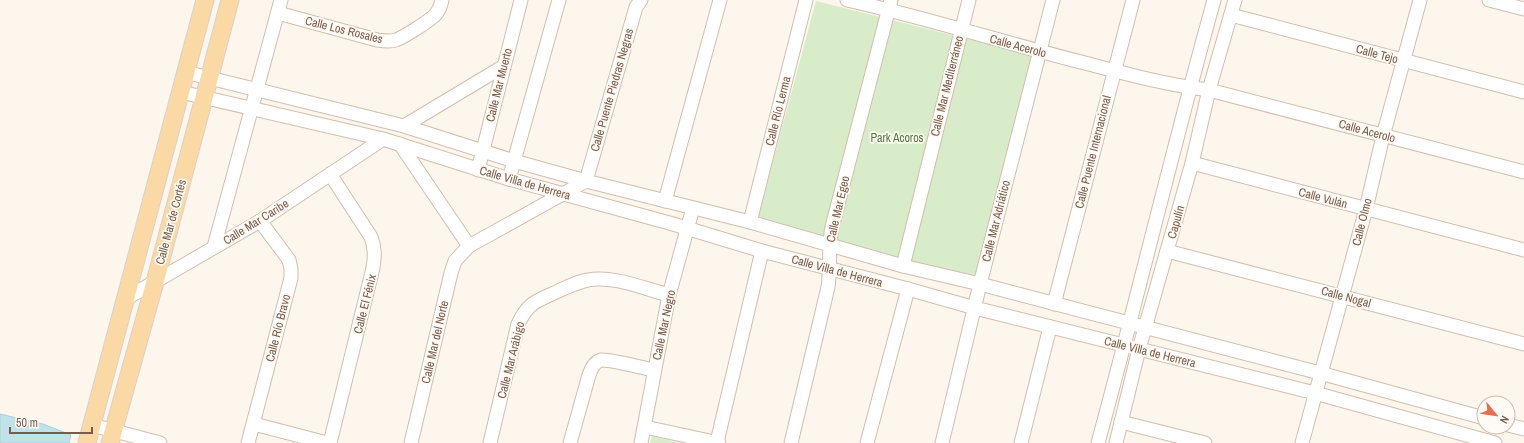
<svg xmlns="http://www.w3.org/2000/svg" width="1524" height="443" font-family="'Archivo Narrow',sans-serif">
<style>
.green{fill:#d8ecc9}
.water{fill:#bfe3e8;stroke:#a5d3da}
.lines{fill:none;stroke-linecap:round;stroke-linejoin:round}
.minor-casing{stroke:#d1beb0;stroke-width:15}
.major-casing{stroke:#dad1cd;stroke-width:19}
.minor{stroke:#fff;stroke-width:13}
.major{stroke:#fbd9a5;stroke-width:17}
.labels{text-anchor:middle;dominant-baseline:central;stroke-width:3.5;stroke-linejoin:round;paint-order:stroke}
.street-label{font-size:12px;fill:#7a5c4d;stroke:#fffaf3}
.park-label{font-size:12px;fill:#537a41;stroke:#fffaf3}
</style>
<rect width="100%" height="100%" fill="#fdf6ec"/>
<g class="green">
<path d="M816,1L1036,56L976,278L757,221Z"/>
<path d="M652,436L680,443H650Z"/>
</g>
<path class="water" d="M0,414L43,424L71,435L69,443H0Z"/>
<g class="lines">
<g class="minor-casing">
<g id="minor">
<path d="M847,0C927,18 1005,43 1085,63C1126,74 1167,85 1209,90L1524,172"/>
<path d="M1489,0L1524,9"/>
<path d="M278,13L377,40C384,41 390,42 396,40C404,37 431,20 436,14C439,10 441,5 442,0"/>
<path d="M1231,15L1524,92"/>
<path d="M185,72L404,126L514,161L586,181L750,222L903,266L980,284L1320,373L1484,418"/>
<path d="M181,92L383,139L509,179L673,224L762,251L908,289L975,308L1315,393L1495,443"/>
<path d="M404,126L504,66"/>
<path d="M400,144L469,246"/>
<path d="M1192,163L1524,250"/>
<path d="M478,170L521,0"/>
<path d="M330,174L371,237C375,248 375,256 373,268L330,443"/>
<path d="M509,179L559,0"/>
<path d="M665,201L720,0"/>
<path d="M750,222L806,0"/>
<path d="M214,247L281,0"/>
<path d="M1167,251L1524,344"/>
<path d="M903,266L969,0"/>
<path d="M125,299L260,221L383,139"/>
<path d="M1054,304L1133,0"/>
<path d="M1121,422L1205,443"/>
<path d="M254,424L327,443"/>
<path d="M92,425L160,443"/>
<path d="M1508,425L1524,429"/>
<path d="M645,427L719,443"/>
<path d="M717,442L762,251"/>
<path d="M248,443L291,278V269L289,260L260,221"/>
<path d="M411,443L451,273L455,261L469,246L586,181L632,21L636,7L641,0"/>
<path d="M490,443L518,324C528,303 535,302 554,293C565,288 576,282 588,280C613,275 645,289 669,295"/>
<path d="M570,443L589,375C591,369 594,362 601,360C609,359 644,368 654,370"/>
<path d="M641,443L669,295L693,208"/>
<path d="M791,443L828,287C831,267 828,247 832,227L891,0"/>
<path d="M867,443L908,289"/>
<path d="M942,443L980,284L1053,0"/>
<path d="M1021,443L1050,327"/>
<path d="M1098,443C1138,296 1173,147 1214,0"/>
<path d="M1116,443L1139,349L1192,163L1209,90L1235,0"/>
<path d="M1302,443L1366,209L1383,136L1420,0"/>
</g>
</g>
<g class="major-casing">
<g id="major">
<path d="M87,443L205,0"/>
<path d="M110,443L155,282L230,0"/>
</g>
</g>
<use href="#minor" class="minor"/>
<use href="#major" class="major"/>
</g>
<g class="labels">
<g class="street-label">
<text transform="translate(344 30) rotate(14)">Calle Los Rosales</text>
<text transform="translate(1018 46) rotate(15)">Calle Acerolo</text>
<text transform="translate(1377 54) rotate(15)">Calle Tejo</text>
<text transform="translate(499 85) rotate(-76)">Calle Mar Muerto</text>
<text transform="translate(947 86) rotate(-76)">Calle Mar Mediterráneo</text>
<text transform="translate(612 90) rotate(-74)">Calle Puente Piedras Negras</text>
<text transform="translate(778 111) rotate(-76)">Calle Río Lerma</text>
<text transform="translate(1367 131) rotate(15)">Calle Acerolo</text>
<text transform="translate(1093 152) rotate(-76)">Calle Puente Internacional</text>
<text transform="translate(525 183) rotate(16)">Calle Villa de Herrera</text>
<text transform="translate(1323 198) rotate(15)">Calle Vulán</text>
<text transform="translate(838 209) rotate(-77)">Calle Mar Egeo</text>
<text transform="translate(996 221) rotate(-76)">Calle Mar Adriático</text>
<text transform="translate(171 222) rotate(-75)">Calle Mar de Cortés</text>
<text transform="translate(256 222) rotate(-32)">Calle Mar Caribe</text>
<text transform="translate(1176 222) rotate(-74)">Capulín</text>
<text transform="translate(1362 222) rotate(-76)">Calle Olmo</text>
<text transform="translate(837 271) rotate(15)">Calle Villa de Herrera</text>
<text transform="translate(1346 297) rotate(15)">Calle Nogal</text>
<text transform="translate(365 304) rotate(-76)">Calle El Fénix</text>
<text transform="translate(664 325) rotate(-78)">Calle Mar Negro</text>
<text transform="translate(278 328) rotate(-76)">Calle Río Bravo</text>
<text transform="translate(435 342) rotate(-77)">Calle Mar del Norte</text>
<text transform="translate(1150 352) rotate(14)">Calle Villa de Herrera</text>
<text transform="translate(511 360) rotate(-76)">Calle Mar Arábigo</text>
</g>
<g class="park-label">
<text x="897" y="138">Park Acoros</text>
</g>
</g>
<g transform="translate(1496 415) rotate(119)"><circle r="19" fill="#fffaf3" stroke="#cabbb1"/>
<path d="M0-3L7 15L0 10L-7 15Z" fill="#e76f51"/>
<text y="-6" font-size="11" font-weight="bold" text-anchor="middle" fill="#7a5c4d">N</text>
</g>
<path d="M10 427v6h82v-6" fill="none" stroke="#7a5c4d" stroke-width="2"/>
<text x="16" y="427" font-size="12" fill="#7a5c4d" stroke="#fffaf3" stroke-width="3" paint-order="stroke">50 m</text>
</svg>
